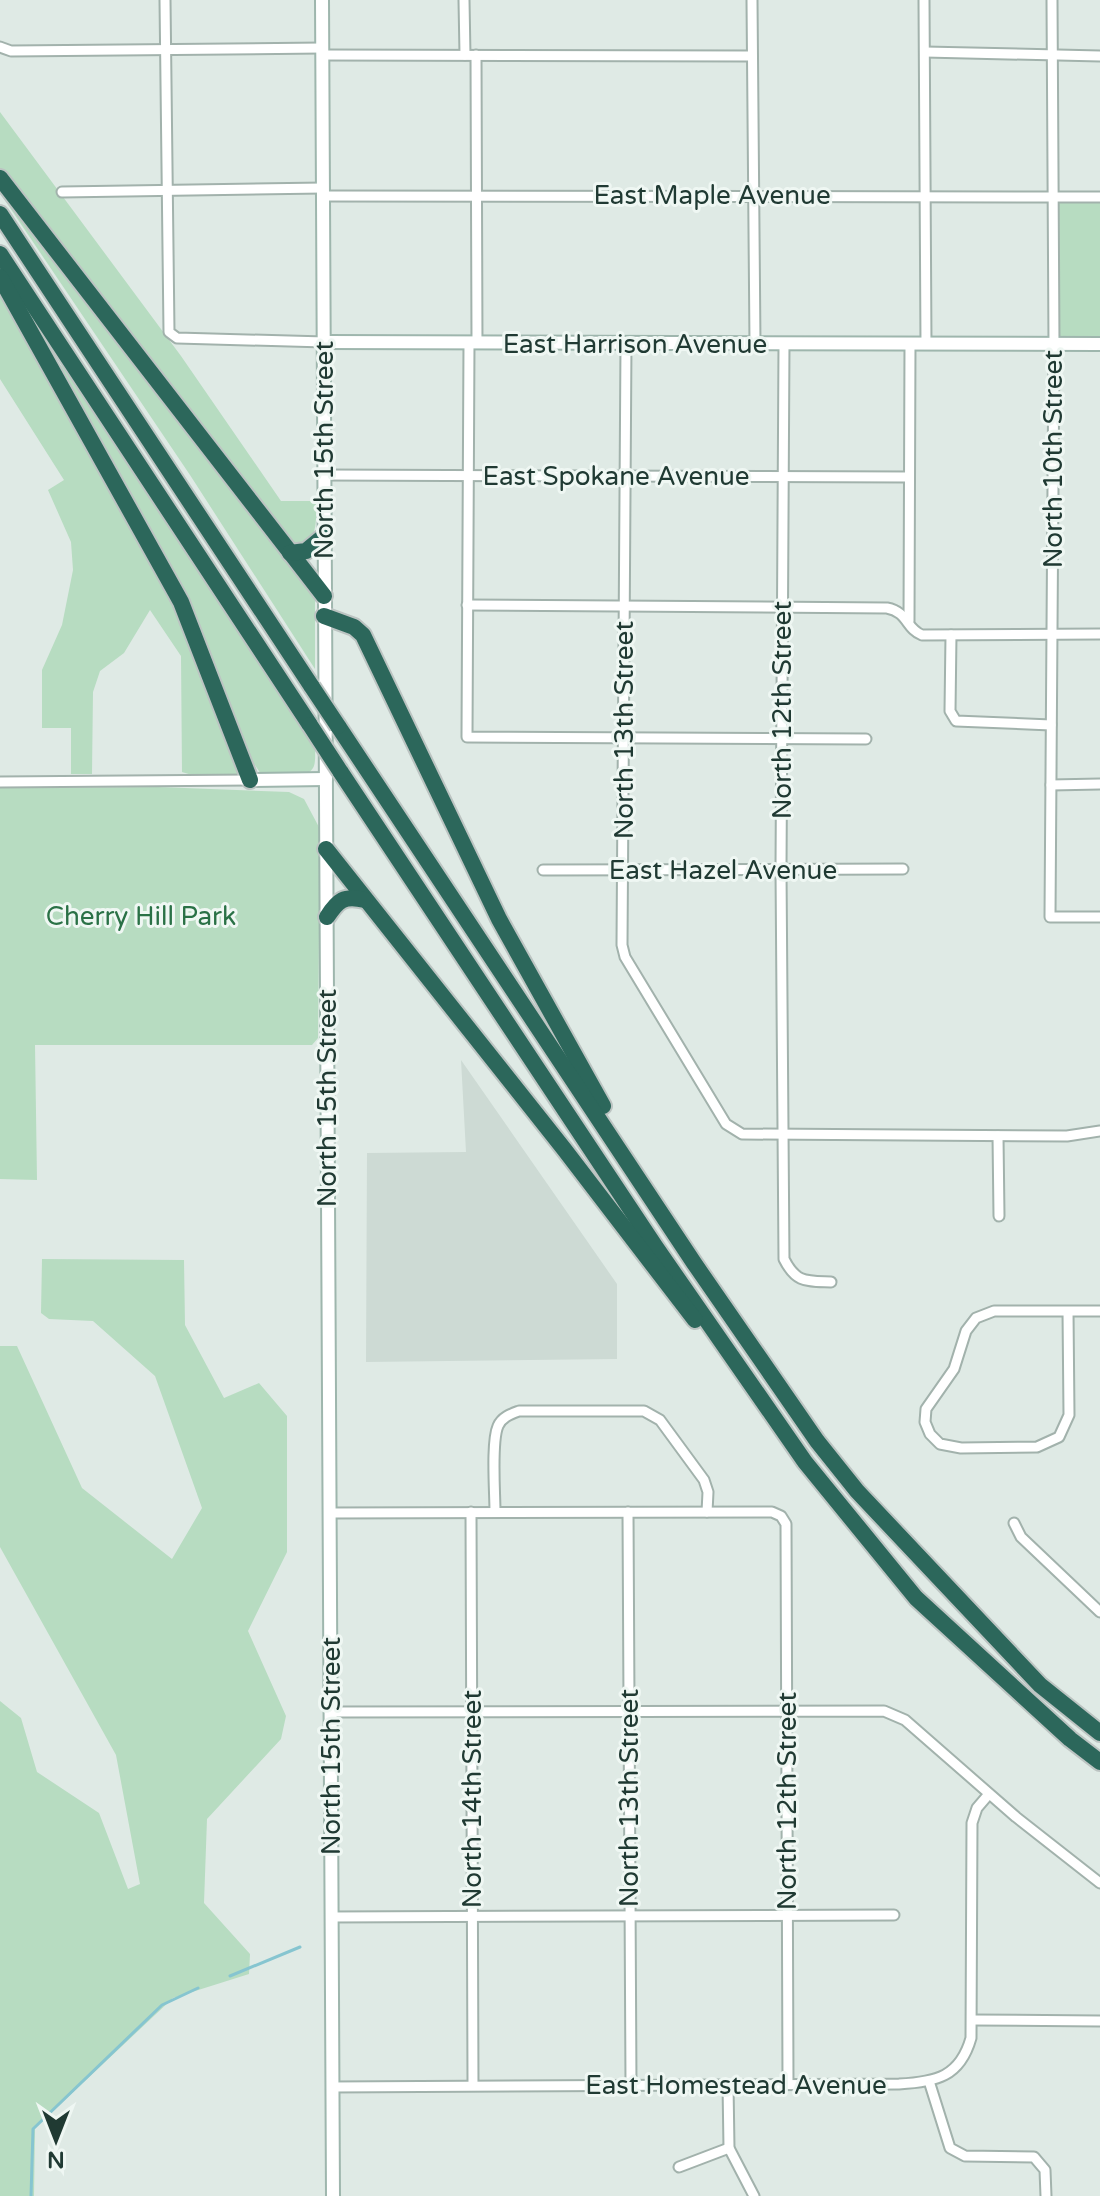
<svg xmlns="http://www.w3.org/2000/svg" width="1100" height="2196" font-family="'Varela Round',sans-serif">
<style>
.built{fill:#cddad4}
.green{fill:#b7dcc1}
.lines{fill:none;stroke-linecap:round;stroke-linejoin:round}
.stream{stroke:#86c5d0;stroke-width:3}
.street-casing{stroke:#a2b2ac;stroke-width:13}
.secondary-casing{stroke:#9eb6ad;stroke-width:16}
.highway-casing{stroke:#bcc4c2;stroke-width:20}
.street{stroke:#fff;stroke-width:9}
.secondary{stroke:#fff;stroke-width:12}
.highway{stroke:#2c675b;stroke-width:16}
.highway-bridge-casing{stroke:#bcc4c2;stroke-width:20;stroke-linecap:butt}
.highway-bridge{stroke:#2c675b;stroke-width:16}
.labels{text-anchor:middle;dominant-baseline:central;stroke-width:6;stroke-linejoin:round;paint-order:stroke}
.street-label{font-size:26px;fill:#203a33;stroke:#eff7f3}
.park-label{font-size:26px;fill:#2a7146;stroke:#eff7f3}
</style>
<rect width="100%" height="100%" fill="#dfeae5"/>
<path class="built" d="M461,1060L617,1284V1359L366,1362L367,1153L466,1152Z"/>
<g class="green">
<path d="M0,112L181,356L281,501H316C316,516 318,534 306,545H292L0,169Z"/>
<path d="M0,193L7,197L315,598V669L190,475Z"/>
<path d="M1053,197H1100V336L1055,337Z"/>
<path d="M0,294L157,568L196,652L240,776L234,778L192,775L182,772L181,656L150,610L124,653L100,671L93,692L92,774H71V728H42V670L62,625L73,570L71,542L48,490L64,480L0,379Z"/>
<path d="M55,361L63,367L315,747C315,753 316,763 313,768C306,780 277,776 265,776L261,774L250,758L187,601L156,538Z"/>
<path d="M158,787L289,792L304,799L320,829L318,1038L312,1045H35L37,1180L0,1179V788Z"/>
<path d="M42,1259L184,1260L185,1325L224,1398L259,1383L287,1416V1552L248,1631L286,1716L281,1739L207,1819L204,1903L250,1954L249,1974L173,1998L35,2128L34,2196H0V1701L21,1718L37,1772L99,1813L128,1889L140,1884L116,1755L0,1547V1346H17L82,1488L172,1559L202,1508L155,1376L93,1321L49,1319L41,1313Z"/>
</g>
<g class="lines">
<g class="stream">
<path d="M230,1976L300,1947"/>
<path d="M31,2196L33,2129L162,2005L198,1988"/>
</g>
<g class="street-casing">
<g id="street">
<path d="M165,0L169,332L177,338L325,342"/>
<path d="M464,0L465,55"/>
<path d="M752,0L755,344"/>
<path d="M924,0L926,344"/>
<path d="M1052,0L1054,344L1050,917H1100"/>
<path d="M0,47L11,51L322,48"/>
<path d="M925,52L1100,56"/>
<path d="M322,55L752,56"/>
<path d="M476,55L477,343"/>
<path d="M62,192L323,188"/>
<path d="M323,196L1100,197"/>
<path d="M469,343L467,737L866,739"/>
<path d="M626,344L622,945L625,957L726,1124L742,1134L1067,1136L1100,1131"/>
<path d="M784,344L781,870L784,1259C796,1283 806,1281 831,1282"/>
<path d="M323,475L909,477"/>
<path d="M467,605L887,608C908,612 906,629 922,635L1100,634"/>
<path d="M909,621L910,344"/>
<path d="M951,635L950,711L956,721L1051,725"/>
<path d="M0,782L250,780"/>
<path d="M1051,785L1100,784"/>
<path d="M543,870L903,869"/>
<path d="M998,1136L999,1216"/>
<path d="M1068,1311L1069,1415L1059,1437L1037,1447L961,1448L940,1444L930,1434L925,1422L926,1409L954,1369L966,1331L976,1318L994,1311H1100"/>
<path d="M471,1512L473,2085"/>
<path d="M495,1512C495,1492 491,1442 498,1426C502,1417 511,1414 519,1411H644L660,1420L704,1480L708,1492L707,1512"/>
<path d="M628,1512L631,2085"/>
<path d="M330,1513L772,1512L781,1516L786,1524L788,2084"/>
<path d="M1014,1523L1021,1537L1100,1612"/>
<path d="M331,1712L884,1711L905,1720L1016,1817L1100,1883"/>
<path d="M331,1917L894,1915"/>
<path d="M972,2020L1100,2021"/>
<path d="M929,2081L950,2148L965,2156L1034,2157L1045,2170L1046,2196"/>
<path d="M728,2084L729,2148L754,2196"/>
<path d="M332,2087L899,2084C936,2082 960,2077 971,2038L972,1823L977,1808L989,1794"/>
<path d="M679,2167L729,2148"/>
</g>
</g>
<g class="secondary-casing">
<g id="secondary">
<path d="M322,0L333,2196"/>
<path d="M325,342L1100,344"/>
<path d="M250,780L326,779"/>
</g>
</g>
<g class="highway-casing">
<g id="highway">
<path d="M0,178L324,596"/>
<path d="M0,214L312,687"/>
<path d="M0,254L310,725"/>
<path d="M0,277L181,602L250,780"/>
<path d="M290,553L306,551L323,537"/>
<path d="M324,616L354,627L363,635L499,919L603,1106"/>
<path d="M338,726L694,1263L817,1441L857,1491L1040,1685L1100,1733"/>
<path d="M340,771L655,1246L805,1462L916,1598L1070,1739L1100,1762"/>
<path d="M326,849L564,1149L695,1320"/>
<path d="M327,917C338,900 344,895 365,900"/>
</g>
</g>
<use href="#street" class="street"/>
<use href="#secondary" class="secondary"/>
<use href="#highway" class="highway"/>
<g class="highway-bridge-casing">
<g id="highway-bridge">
<path d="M312,687L338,726"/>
<path d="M310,725L340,771"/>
</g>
</g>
<use href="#highway-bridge" class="highway-bridge"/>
</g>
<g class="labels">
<g class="street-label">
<text x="712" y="195">East Maple Avenue</text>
<text x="635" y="344">East Harrison Avenue</text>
<text transform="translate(324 450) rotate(-90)">North 15th Street</text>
<text transform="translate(1053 459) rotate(-90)">North 10th Street</text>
<text x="616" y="476">East Spokane Avenue</text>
<text transform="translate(782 710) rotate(-90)">North 12th Street</text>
<text transform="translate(624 730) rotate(-90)">North 13th Street</text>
<text x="723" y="870">East Hazel Avenue</text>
<text transform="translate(327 1098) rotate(-90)">North 15th Street</text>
<text transform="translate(331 1746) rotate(-90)">North 15th Street</text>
<text transform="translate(629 1798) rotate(-90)">North 13th Street</text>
<text transform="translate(472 1799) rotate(-90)">North 14th Street</text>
<text transform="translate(787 1801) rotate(-90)">North 12th Street</text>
<text x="736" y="2085">East Homestead Avenue</text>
</g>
<g class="park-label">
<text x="141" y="916">Cherry Hill Park</text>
</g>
</g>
<g transform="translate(56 2140) rotate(180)" stroke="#eff7f3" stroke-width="6" paint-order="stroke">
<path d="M0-6L14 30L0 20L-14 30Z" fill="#203a33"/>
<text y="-12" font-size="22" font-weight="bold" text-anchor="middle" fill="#203a33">N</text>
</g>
</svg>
